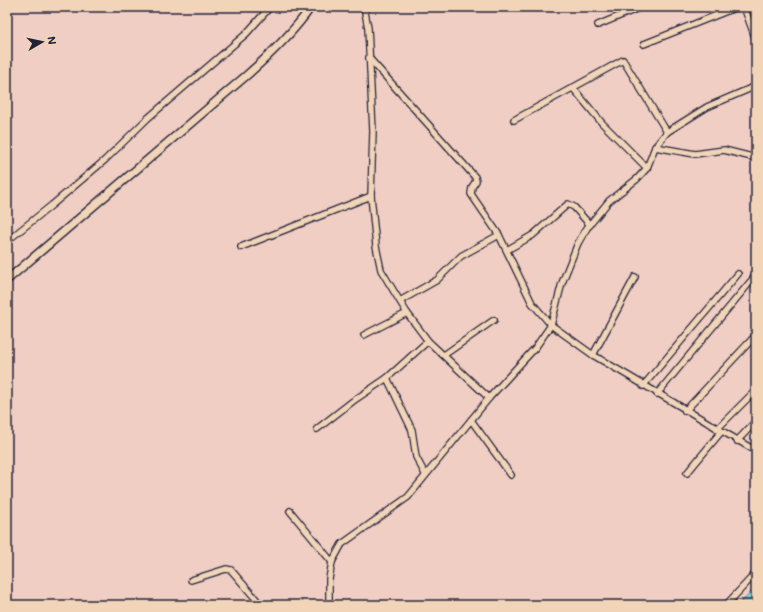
<svg xmlns="http://www.w3.org/2000/svg" width="763" height="612" font-family="Mali,sans-serif">
<style>
.water{fill:#85d5e0;stroke:#5d8d9e}
.lines{fill:none;stroke-linecap:round;stroke-linejoin:round}
.minor-casing{stroke:#22223b;stroke-width:8}
.tertiary-casing{stroke:#22223b;stroke-width:10}
.minor{stroke:#f2d5b8;stroke-width:5.5}
.tertiary{stroke:#f2d5b8;stroke-width:7}
</style>
<rect width="100%" height="100%" fill="#f0cec4"/>
<filter id="ink" filterUnits="userSpaceOnUse"><feTurbulence type="fractalNoise" baseFrequency=".025" numOctaves="2"/><feDisplacementMap in="SourceGraphic" scale="8" xChannelSelector="R" yChannelSelector="G"/><feConvolveMatrix kernelMatrix="1 2 1 2 8 2 1 2 1" color-interpolation-filters="sRGB"/></filter>
<g filter="url(#ink)">
<path class="water" d="M756,584V605H737L747,597Z"/>
<g class="lines">
<g class="minor-casing">
<g id="minor">
<path d="M364,7L368,28L373,131L371,196L376,246L381,270L407,313L428,341L489,398"/>
<path d="M744,7L756,40"/>
<path d="M598,25L641,7"/>
<path d="M644,44L737,7"/>
<path d="M369,58L475,177L476,181L472,187L471,194L499,235L532,303L551,325L593,355L756,451"/>
<path d="M573,88L602,123L647,168"/>
<path d="M514,120L623,60L667,132"/>
<path d="M655,147L695,154L724,150L756,158"/>
<path d="M7,241L52,205L105,160L148,118L246,34L270,7"/>
<path d="M241,247L371,196"/>
<path d="M507,250L533,235L568,204L574,207L590,225"/>
<path d="M400,301L437,280L461,256L499,235"/>
<path d="M364,335L407,313"/>
<path d="M444,355L494,320"/>
<path d="M593,355L635,277"/>
<path d="M387,378L412,430L416,457L425,474"/>
<path d="M643,386L738,274"/>
<path d="M657,394L756,275"/>
<path d="M685,411L756,335"/>
<path d="M471,420L511,475"/>
<path d="M317,429L353,401L387,378L428,341"/>
<path d="M717,429L756,390"/>
<path d="M737,441L756,421"/>
<path d="M687,473L721,432"/>
<path d="M290,511L332,562"/>
<path d="M191,580L226,569L231,570L261,605"/>
<path d="M329,605V579L332,562L342,544L408,497L489,398L535,348L551,325L562,283L578,243L587,228L609,201L637,179L647,168L655,147L667,132L707,107L756,86"/>
<path d="M726,605L756,573"/>
</g>
</g>
<g class="tertiary-casing">
<path id="tertiary" d="M7,280L247,75C271,54 293,33 311,7"/>
</g>
<use href="#minor" class="minor"/>
<use href="#tertiary" class="tertiary"/>
</g>
</g>
<rect width="763" height="612" fill="none" stroke="#f2d5b8" stroke-width="24"/>
<rect x="12" y="12" width="739" height="588" fill="none" stroke="#22223b" stroke-width="1.5" filter="url(#ink)"/>
<g transform="translate(42 42) rotate(81)" stroke="#f2d5b8" stroke-width="3" paint-order="stroke">
<path d="M0-3L7 15L0 10L-7 15Z" fill="#22223b"/>
<text y="-6" font-size="11" font-weight="bold" text-anchor="middle" fill="#22223b">N</text>
</g>
</svg>
